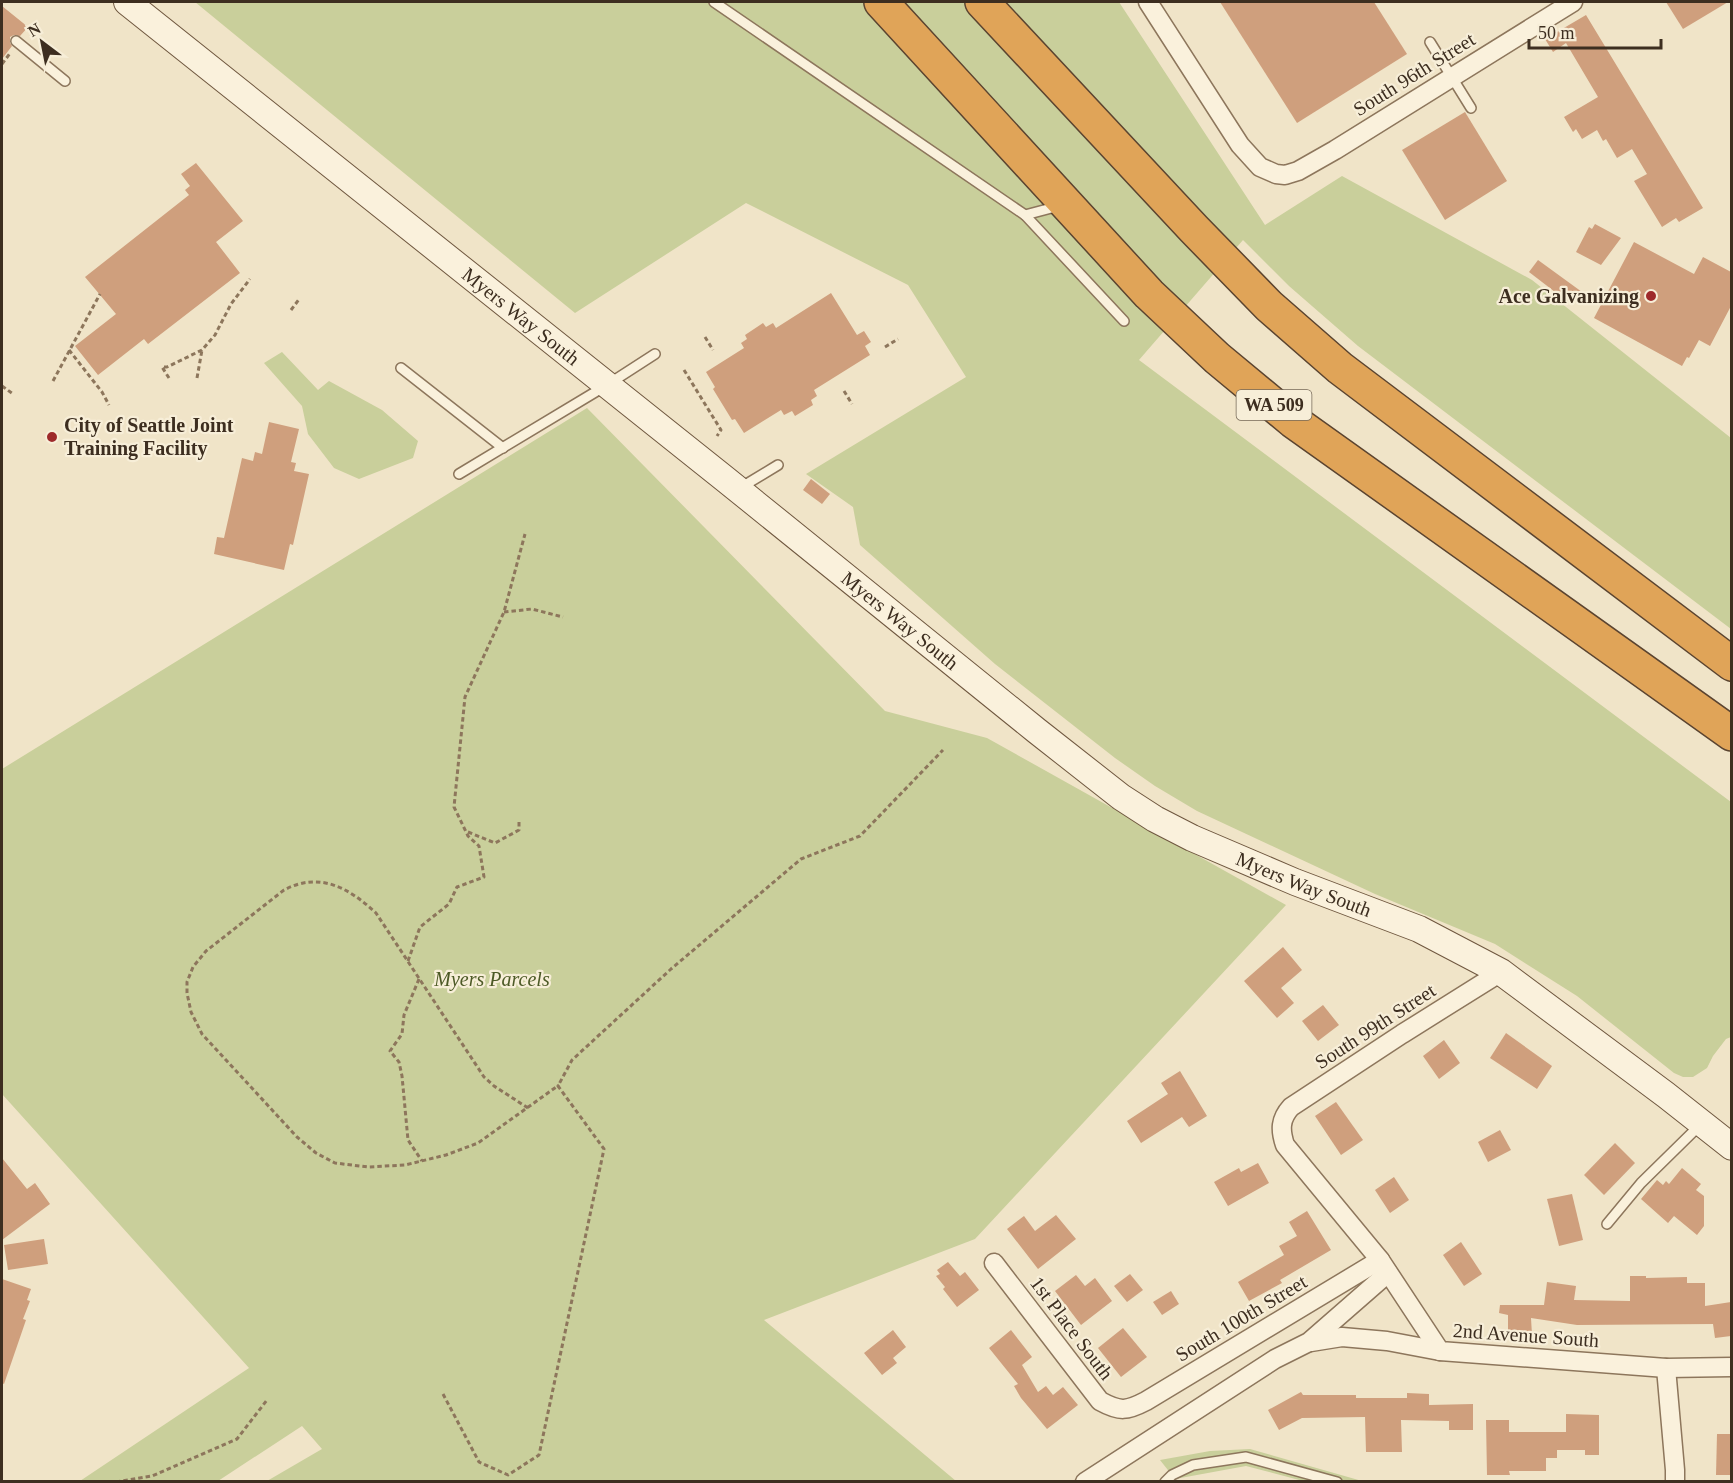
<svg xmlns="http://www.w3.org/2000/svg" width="1733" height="1483" font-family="'Times New Roman',serif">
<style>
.green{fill:#c9cf9b}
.building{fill:#cf9f7d}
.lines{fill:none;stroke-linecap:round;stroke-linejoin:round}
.lane-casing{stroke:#8d765c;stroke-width:12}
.street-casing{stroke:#8d765c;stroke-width:21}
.secondary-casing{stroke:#6f573f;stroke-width:28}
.highway-casing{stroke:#5b4430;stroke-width:36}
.path{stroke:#8d765c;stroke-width:3;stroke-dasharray:4.5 3;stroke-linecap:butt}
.lane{stroke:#faf1dc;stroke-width:9}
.street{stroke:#faf1dc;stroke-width:18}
.secondary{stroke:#faf1dc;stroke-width:26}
.highway{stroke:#e0a458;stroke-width:33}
.poi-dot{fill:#9e2a2b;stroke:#f7eed8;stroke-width:2}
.labels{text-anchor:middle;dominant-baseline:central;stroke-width:4.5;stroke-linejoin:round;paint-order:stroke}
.shield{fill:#f7eed8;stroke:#756857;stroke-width:1.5}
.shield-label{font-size:18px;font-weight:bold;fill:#3d2e20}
.street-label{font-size:20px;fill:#3d2e20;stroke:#f7eed8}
.poi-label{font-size:20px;font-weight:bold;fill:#3d2e20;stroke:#f7eed8;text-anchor:end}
.park-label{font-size:20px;font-style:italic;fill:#4d5a26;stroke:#f7eed8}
</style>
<rect width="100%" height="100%" fill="#f0e4c8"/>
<g class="green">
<path d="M195,2H1119L1265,225L1342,176L1532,280L1731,438V629L1358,346L1289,286L1243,240L1139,360L1731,802V1037L1726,1039L1713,1056L1707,1068L1693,1077H1683L1674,1073L1577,996L1495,944L1375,894L1197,811L1155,786L1115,758L995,664L860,545L853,507L806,474L966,377L908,285L746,203L575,313Z"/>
<path d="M282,352L318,390L329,381L382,410L418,441L413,458L359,479L334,468L308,434L302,406L264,363Z"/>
<path d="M587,408L885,711L987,738L1286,905L975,1239L764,1320L956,1481H267L322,1449L302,1426L218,1481H80L249,1368L2,1094V769Z"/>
<path d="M1250,1449L1362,1481H1363H1303L1246,1466L1175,1479L1160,1460L1210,1451Z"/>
</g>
<g class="building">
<path d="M1220,2H1374L1407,54L1297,123Z"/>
<path d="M1666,2H1728L1683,29Z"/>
<path d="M2,6L28,27L20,36L14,35L10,37V43L12,46L2,59Z"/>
<path d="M1586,15L1703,208L1679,222L1676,218L1662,227L1634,181L1647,174L1632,149L1617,158L1606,139L1603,141L1597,130L1582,139L1576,129L1573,132L1564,117L1598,97L1566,43L1553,52L1545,39Z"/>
<path d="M1465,112L1507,181L1445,220L1402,150Z"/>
<path d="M196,163L243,221L216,242L240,273L148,344L144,339L98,375L75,346L116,314L85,277L189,195L185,190L190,186L181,174Z"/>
<path d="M1595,224L1621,238L1601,265L1576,252L1589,227L1592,229Z"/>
<path d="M1634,242L1694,274L1703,257L1731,272V306L1710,346L1699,340L1689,358L1687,357L1682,366L1594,318Z"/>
<path d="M1538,260L1582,292L1572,305L1529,272Z"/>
<path d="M831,293L857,335L864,331L871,342L865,346L870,355L814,390L817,396L811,400L813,405L795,416L792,411L784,415L781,410L744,433L735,419L732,420L713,389L715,387L706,372L744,348L741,343L747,339L745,335L763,323L766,327L773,323L776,328Z"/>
<path d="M269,422L299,429L291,462L296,463L294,471L309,474L293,545L290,544L284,570L214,554L217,537L224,538L242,458L253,461L255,452L262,454Z"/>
<path d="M811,479L830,494L822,504L803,490Z"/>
<path d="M1283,947L1302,970L1281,988L1294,1003L1277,1018L1244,981Z"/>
<path d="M1323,1005L1339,1025L1318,1041L1302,1021Z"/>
<path d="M1506,1033L1552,1066L1537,1089L1490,1058Z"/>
<path d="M1444,1040L1460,1063L1439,1079L1423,1056Z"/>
<path d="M1180,1071L1207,1116L1189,1127L1182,1117L1141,1143L1127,1121L1168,1094L1161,1083Z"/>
<path d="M1336,1102L1363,1140L1341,1155L1315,1116Z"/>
<path d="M1500,1130L1511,1150L1488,1162L1478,1142Z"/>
<path d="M1615,1143L1635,1163L1604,1195L1584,1175Z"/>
<path d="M2,1158L27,1189L35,1183L50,1204L2,1240Z"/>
<path d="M1258,1163L1269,1183L1228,1206L1214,1182L1239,1168L1241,1172Z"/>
<path d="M1682,1168L1701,1184L1696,1190L1704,1196V1226L1697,1235L1674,1216L1668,1223L1641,1199L1657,1180L1663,1185L1666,1181L1669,1184Z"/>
<path d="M1394,1177L1409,1200L1390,1213L1375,1190Z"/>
<path d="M1572,1194L1583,1240L1559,1246L1547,1199Z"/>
<path d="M1307,1211L1331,1250L1280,1280L1282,1283L1249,1301L1238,1282L1284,1255L1279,1246L1297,1236L1289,1222Z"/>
<path d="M1056,1215L1076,1239L1038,1269L1007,1229L1024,1216L1035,1231Z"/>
<path d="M44,1239L48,1264L8,1270L4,1245Z"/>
<path d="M1461,1242L1482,1274L1464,1286L1443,1255Z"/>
<path d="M948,1262L960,1276L965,1272L979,1290L957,1307L943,1289L945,1287L936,1276L940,1274L937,1270Z"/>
<path d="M1130,1274L1143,1290L1127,1302L1114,1286Z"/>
<path d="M1076,1275L1085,1286L1095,1278L1112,1301L1081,1325L1055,1291Z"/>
<path d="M1630,1276H1646V1278L1687,1277V1283H1705V1306L1731,1302V1336L1715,1338L1713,1324L1577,1325L1531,1318L1532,1335H1508V1315L1499,1313L1500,1305H1544L1547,1282L1576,1286L1574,1300L1630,1301Z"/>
<path d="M2,1279L31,1289L27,1300L30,1301L23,1319L26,1320L4,1384L2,1383Z"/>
<path d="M1171,1291L1179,1304L1162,1315L1153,1302Z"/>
<path d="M1123,1328L1147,1357L1121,1377L1098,1348Z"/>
<path d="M893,1330L906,1347L893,1358L897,1363L882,1375L864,1353Z"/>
<path d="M1011,1330L1032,1357L1022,1365L1038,1392L1046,1386L1053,1395L1063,1387L1078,1405L1047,1429L1021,1398L1014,1386L1018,1384L989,1348Z"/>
<path d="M1301,1392L1303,1395H1356V1398H1407V1393L1429,1394V1405L1473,1404V1430H1449V1421L1401,1420L1402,1452H1366L1365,1417L1302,1418L1279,1430L1268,1410Z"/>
<path d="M1566,1414L1599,1415V1455H1585V1450H1557V1458H1546V1471H1509L1510,1475H1487L1486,1420H1509V1432H1566Z"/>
<path d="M1717,1434H1731V1475H1716Z"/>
</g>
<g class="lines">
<g class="lane-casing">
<g id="lane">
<path d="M714,2L1025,215L1059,206"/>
<path d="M16,41L65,81"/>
<path d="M1430,42L1471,108"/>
<path d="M1025,215L1124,321"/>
<path d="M401,368L503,448"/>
<path d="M459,474L607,385L655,354"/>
<path d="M740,488L778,465"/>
<path d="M1607,1224L1641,1183L1700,1125"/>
<path d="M1165,1482L1172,1475L1193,1465L1246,1457L1337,1482"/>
</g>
</g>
<g class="street-casing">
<g id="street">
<path d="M1148,2L1240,145L1260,167L1276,174L1285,175L1298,171L1335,150L1573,2"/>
<path d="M1501,972L1402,1034L1291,1107C1280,1119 1280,1130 1285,1145L1380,1260L1440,1351L1666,1368L1732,1367"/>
<path d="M994,1263L1100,1401C1120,1412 1127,1411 1146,1401L1380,1260"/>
<path d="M1311,1342L1342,1337L1387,1341L1440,1351"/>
<path d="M1666,1368L1675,1470V1482"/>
<path d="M1085,1482L1275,1359L1309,1342L1388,1273"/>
</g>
</g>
<g class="secondary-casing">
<g id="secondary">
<path id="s1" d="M127,2L725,479L1037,731L1121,797L1155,819L1192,838L1295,882L1419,929L1501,972L1666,1095L1732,1147"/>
</g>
</g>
<g class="highway-casing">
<g id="highway">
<path d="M881,2L1149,294L1217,358L1293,421L1732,734"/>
<path d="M982,2L1194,229L1269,306L1340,368L1732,664"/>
</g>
</g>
<g class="path">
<path d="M2,64L11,52"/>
<path d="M291,310L300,298"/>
<path d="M705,337L713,350"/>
<path d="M885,347L898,339"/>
<path d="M69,350L102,392L109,405"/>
<path d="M684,370L721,430L717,436"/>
<path d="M169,378L162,367H167L202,350L215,335L231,304L250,279"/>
<path d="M197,378L202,350"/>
<path d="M53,381L100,294"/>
<path d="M2,386L13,394"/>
<path d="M844,391L852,404"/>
<path d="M504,612L532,609L563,617"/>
<path d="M468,832L495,843L519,830V822"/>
<path d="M408,961L420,927L449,904L457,887L484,877L479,846L468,836L454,807L465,697L504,612L525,534"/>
<path d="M419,979L404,1015L402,1034L390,1051L399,1062L402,1076L408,1140L422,1161"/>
<path d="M528,1108L494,1086L484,1077L376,913C349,888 320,871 284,890L206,951L193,967L187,982V993L191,1012L202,1034L297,1137L316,1153L335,1163L368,1167L405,1165L446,1155L478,1143L559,1085"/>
<path d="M443,1394L479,1462L508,1475L539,1455L604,1149L558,1086L572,1060L671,969L801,859L860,836L943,750"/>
<path d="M116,1482L152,1476L237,1439L267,1400"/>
</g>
<use href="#lane" class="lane"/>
<use href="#street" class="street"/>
<use href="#secondary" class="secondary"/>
<use href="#highway" class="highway"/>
</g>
<g class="poi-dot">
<circle cx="1651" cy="296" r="6"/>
<circle cx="52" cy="437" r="6"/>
</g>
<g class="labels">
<rect class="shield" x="1236.5" y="390" width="75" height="30" rx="4.5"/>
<g class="shield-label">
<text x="1274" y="405">WA 509</text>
</g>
<g class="street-label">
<text transform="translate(1414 74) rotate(-32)">South 96th Street</text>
<text stroke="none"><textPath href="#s1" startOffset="504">Myers Way South</textPath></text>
<text stroke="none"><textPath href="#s1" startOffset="990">Myers Way South</textPath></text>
<text stroke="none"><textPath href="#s1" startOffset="1476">Myers Way South</textPath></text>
<text transform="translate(1375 1026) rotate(-33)">South 99th Street</text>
<text transform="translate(1241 1318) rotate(-31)">South 100th Street</text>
<text transform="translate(1072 1328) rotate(53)">1st Place South</text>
<text transform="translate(1526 1335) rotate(4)">2nd Avenue South</text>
</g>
<g class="poi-label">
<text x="1639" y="296">Ace Galvanizing</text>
<text x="64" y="425" text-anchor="start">City of Seattle Joint<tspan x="64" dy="23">Training Facility</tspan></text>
</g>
<g class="park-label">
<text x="492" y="979">Myers Parcels</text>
</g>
</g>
<rect width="1733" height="1483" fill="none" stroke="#3d2e20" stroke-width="6"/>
<g transform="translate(42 42) rotate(328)" stroke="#f7eed8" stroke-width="4.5" paint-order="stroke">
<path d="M0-4.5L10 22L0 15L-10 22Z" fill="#3d2e20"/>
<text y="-9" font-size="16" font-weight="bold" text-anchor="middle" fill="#3d2e20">N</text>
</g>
<path d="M1529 39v9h132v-9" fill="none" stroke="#3d2e20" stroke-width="3"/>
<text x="1538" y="39" font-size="18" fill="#3d2e20" stroke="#f7eed8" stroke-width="4.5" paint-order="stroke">50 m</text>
</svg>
